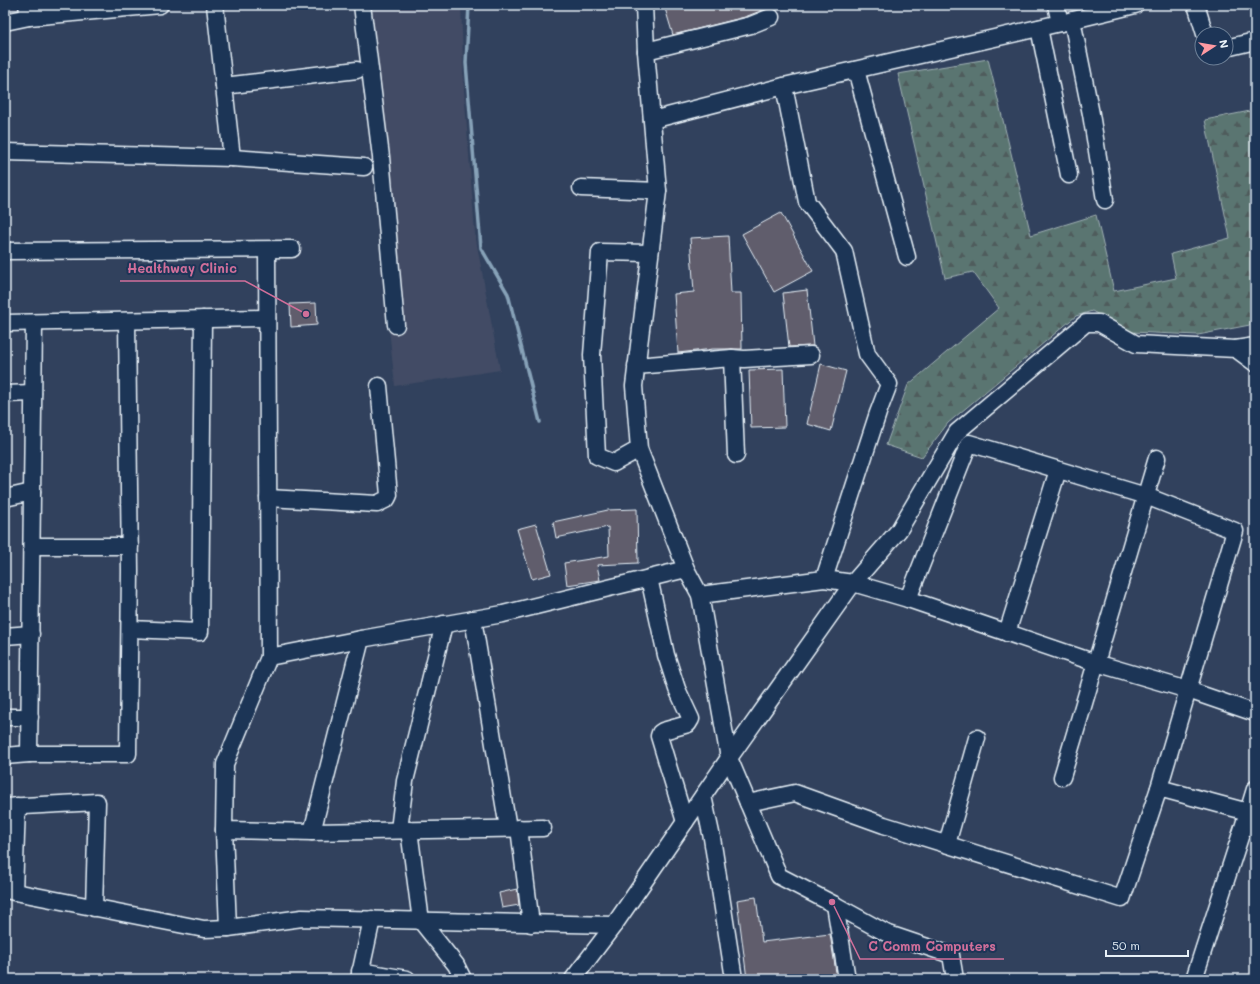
<svg xmlns="http://www.w3.org/2000/svg" width="1260" height="984" font-family="Mali,sans-serif">
<style>
.built{fill:#424c65}
.forest{fill:url(#forest-firs);stroke:#a1b2b4}
.lines{fill:none;stroke-linecap:round;stroke-linejoin:round}
.stream{stroke:#87a2b8;stroke-width:3.5}
.building{fill:#605d6c;stroke:#e8f1f8}
.minor-casing{stroke:#e8f1f8;stroke-width:19}
.minor{stroke:#1d3557;stroke-width:16}
.leader{fill:none;stroke:#d16f9a;stroke-width:1.5}
.callout-dot{fill:#d16f9a;stroke:#1d3557;stroke-width:1.5}
.callout-label{font-size:13px;text-anchor:middle;font-weight:bold;fill:#d16f9a;stroke:#1d3557;stroke-width:4;stroke-linejoin:round;paint-order:stroke}
</style>
<defs>
<pattern id="forest-firs" width="22" height="20" patternUnits="userSpaceOnUse"><rect width="22" height="20" fill="#5a7471"/><path d="M5 1l3.5 6h-7zM16 11l3.5 6h-7z" fill="#4f5c5c"/></pattern>
</defs>
<rect width="100%" height="100%" fill="#31415d"/>
<filter id="ink" filterUnits="userSpaceOnUse"><feTurbulence type="fractalNoise" baseFrequency=".025" numOctaves="2"/><feDisplacementMap in="SourceGraphic" scale="8" xChannelSelector="R" yChannelSelector="G"/><feConvolveMatrix kernelMatrix="1 2 1 2 8 2 1 2 1" color-interpolation-filters="sRGB"/></filter>
<g filter="url(#ink)">
<path class="built" d="M402,5H461L464,90L475,234L500,370L395,386L356,11Z"/>
<path class="forest" d="M988,59L1031,235L1096,215L1114,291L1176,278L1171,254L1230,238L1205,120L1255,110V324L1198,335L1131,332L1092,311L1076,316L948,423L922,457L886,445L908,385L999,308L973,272L945,278L898,74Z"/>
<g class="lines">
<path class="stream" d="M469,5L466,63L481,248L508,294L540,422"/>
</g>
<g class="building">
<path d="M664,5H777V8H768L745,17L673,35Z"/>
<path d="M781,213L813,271L774,292L742,234Z"/>
<path d="M728,236L731,293H741L742,349H713L678,353L674,294L694,292L690,238Z"/>
<path d="M807,290L813,346L789,347L783,293Z"/>
<path d="M316,303L317,325L291,327L290,304Z"/>
<path d="M821,364L846,371L831,431L807,424Z"/>
<path d="M783,369L785,427L751,428L749,370Z"/>
<path d="M637,509L638,563L597,565L600,580L567,585L564,563L609,556L608,527L556,538L553,522L608,510Z"/>
<path d="M536,524L551,574L532,579L517,529Z"/>
<path d="M517,889L519,905L502,908L499,893Z"/>
<path d="M756,897L762,942L830,934L837,979H747L737,900Z"/>
</g>
<g class="lines">
<g class="minor-casing">
<g id="minor">
<path d="M27,5L29,17L160,5"/>
<path d="M215,5L224,86"/>
<path d="M362,5L381,157L396,325"/>
<path d="M1196,5L1205,34"/>
<path d="M1072,20L1091,114L1105,200"/>
<path d="M5,22L29,17"/>
<path d="M1061,23L1135,5"/>
<path d="M1039,28L1069,175"/>
<path d="M1226,48L1255,41"/>
<path d="M646,51L751,25L771,17"/>
<path d="M856,70L907,257"/>
<path d="M652,120L784,86"/>
<path d="M5,152L232,158L364,167"/>
<path d="M232,158L224,86L357,70"/>
<path d="M581,188L658,191"/>
<path d="M267,250L269,657L225,764L224,830L312,832L361,639L503,614L686,569"/>
<path d="M5,251L292,249"/>
<path d="M5,323L267,318"/>
<path d="M1236,349L1255,363"/>
<path d="M732,358L736,455"/>
<path d="M636,366L732,358L744,359L811,355"/>
<path d="M5,394L33,393"/>
<path d="M639,449L614,463L597,456L592,355L600,252L650,253"/>
<path d="M5,498L32,492"/>
<path d="M268,498L377,504L387,499L389,495L379,386"/>
<path d="M32,546H130"/>
<path d="M649,578L666,655L677,689L691,719L688,724L663,731L660,733L659,736L685,822"/>
<path d="M824,579L878,413L889,384L867,354L844,251L807,202L784,86L1060,23L1056,5"/>
<path d="M700,595L824,579L853,583L908,599L1096,663L1188,690L1255,713"/>
<path d="M473,619L508,828"/>
<path d="M130,629L200,632L203,319"/>
<path d="M1007,633L1058,470"/>
<path d="M5,636L31,634"/>
<path d="M269,657L361,639"/>
<path d="M5,717H30"/>
<path d="M29,754H128L130,570L127,321"/>
<path d="M5,756L29,754L34,323"/>
<path d="M1062,777L1157,458"/>
<path d="M1159,788L1248,812L1194,979"/>
<path d="M703,796L712,838L734,979"/>
<path d="M748,803L795,793L884,825L1122,899L1159,788L1235,531L1146,496L969,443L908,599"/>
<path d="M5,807L97,802L94,908"/>
<path d="M1248,812L1255,789"/>
<path d="M519,828L531,924"/>
<path d="M224,830L228,928"/>
<path d="M399,830L405,781L444,624"/>
<path d="M409,830L421,921L456,965L463,979"/>
<path d="M312,832L543,828"/>
<path d="M947,844L977,738"/>
<path d="M5,890L204,929L228,928L302,918L614,925"/>
<path d="M14,892L17,806"/>
<path d="M835,905L886,933L951,955L955,979"/>
<path d="M360,971L407,979"/>
<path d="M359,979L372,919"/>
<path d="M573,979L614,925L729,758L700,595L686,569L639,449L634,386L658,191L646,51L644,5"/>
<path d="M847,979L835,905L779,876L729,758L853,583L899,530L957,432L1086,323H1099L1136,344L1236,349L1255,346"/>
</g>
</g>
<use href="#minor" class="minor"/>
</g>
</g>
<path class="leader" d="M306 314L245 281H120M832 902L860 959H1004"/>
<g class="callout-dot">
<circle cx="306" cy="314" r="4"/>
<circle cx="832" cy="902" r="4"/>
</g>
<g class="callout-label">
<text x="182" y="273">Healthway Clinic</text>
<text x="932" y="951">C Comm Computers</text>
</g>
<rect width="1260" height="984" fill="none" stroke="#1d3557" stroke-width="20"/>
<rect x="10" y="10" width="1240" height="964" fill="none" stroke="#e8f1f8" stroke-width="1.5" filter="url(#ink)"/>
<g transform="translate(1214 46) rotate(78)"><circle r="19" fill="#1d3557" stroke="#6e8097"/>
<path d="M0-3L7 15L0 10L-7 15Z" fill="#ff9aa2"/>
<text y="-6" font-size="11" font-weight="bold" text-anchor="middle" fill="#e8f1f8">N</text>
</g>
<path d="M1106 950v6h82v-6" fill="none" stroke="#e8f1f8" stroke-width="2"/>
<text x="1112" y="950" font-size="12" fill="#e8f1f8" stroke="#1d3557" stroke-width="3" paint-order="stroke">50 m</text>
</svg>
